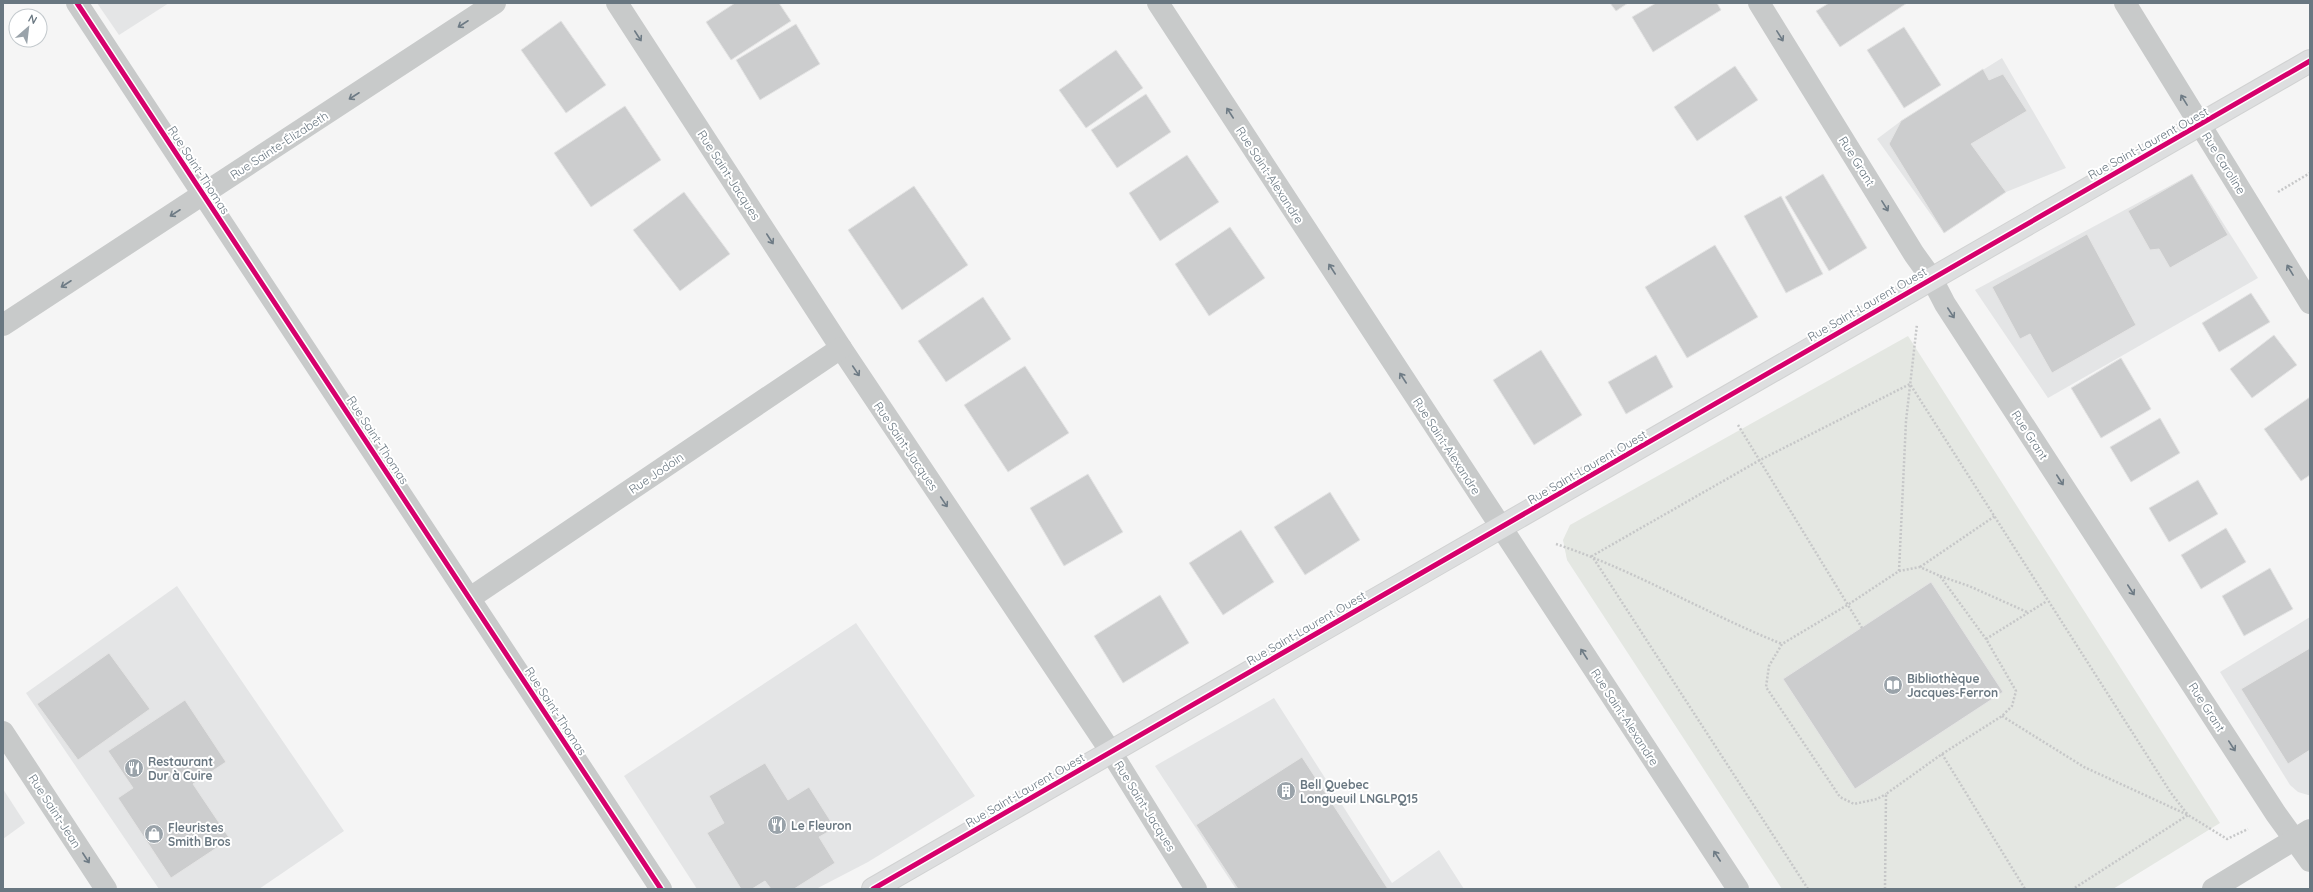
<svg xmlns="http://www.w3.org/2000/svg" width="2313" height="892" font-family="Quicksand,sans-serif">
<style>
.built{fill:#e4e5e6}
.green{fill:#e4e7e2}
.building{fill:#cccdce;stroke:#e4e4e4}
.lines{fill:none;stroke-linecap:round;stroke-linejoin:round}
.secondary-casing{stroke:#d1d2d2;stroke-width:24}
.path{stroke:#c6c7c8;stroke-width:2.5;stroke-dasharray:2 2;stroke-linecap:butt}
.street{stroke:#c8caca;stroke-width:22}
.secondary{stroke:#dddedf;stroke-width:22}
.cycleway-casing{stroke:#fff;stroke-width:8}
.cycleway{stroke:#d6006c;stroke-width:5}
.oneway{stroke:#6e7b85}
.labels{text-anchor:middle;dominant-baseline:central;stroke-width:4;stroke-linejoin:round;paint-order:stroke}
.street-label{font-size:12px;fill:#697781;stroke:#fff}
.poi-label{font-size:12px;font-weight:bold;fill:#697781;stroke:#fff;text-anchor:start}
</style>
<rect width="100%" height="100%" fill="#f5f5f5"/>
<g class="built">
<path d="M97,3H169L119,35Z"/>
<path d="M2002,58L2066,168L2006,192L1944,233L1877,139L1901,121Z"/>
<path d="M2192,174L2258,278L2048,398L1975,290Z"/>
<path d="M177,586L344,831L259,889H159L26,693Z"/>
<path d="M2310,617V795H2308L2298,792L2290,785L2220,672Z"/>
<path d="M856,623L975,796L868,862L816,889H697L624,776Z"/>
<path d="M1274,698L1392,883L1439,850L1464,889H1236L1155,766Z"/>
<path d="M3,789L25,823L3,839Z"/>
</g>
<path class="green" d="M1908,336L2220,823L2113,889H1782L1567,560L1563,540L1570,525Z"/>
<g class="building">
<path d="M735,3H779L791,21L731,60L706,22Z"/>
<path d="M1610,3H1628L1616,11Z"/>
<path d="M1656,3H1717L1721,10L1653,52L1632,17Z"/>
<path d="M1829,3H1907L1840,47L1816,11Z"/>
<path d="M561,21L606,85L566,113L521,50Z"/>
<path d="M796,24L820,64L760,100L736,60Z"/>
<path d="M1904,27L1941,85L1904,108L1867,50Z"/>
<path d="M1116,50L1143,88L1086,128L1059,90Z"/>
<path d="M1735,66L1758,100L1697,141L1674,107Z"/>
<path d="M1983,69L1989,80L2003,74L2027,111L1971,144L2006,192L1944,233L1889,144L1901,121Z"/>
<path d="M1146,94L1171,132L1117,168L1091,130Z"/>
<path d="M625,106L661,160L591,207L554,153Z"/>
<path d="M1187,155L1219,202L1160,241L1129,193Z"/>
<path d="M1823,174L1867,248L1829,271L1785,197Z"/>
<path d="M2192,174L2228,235L2170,268L2159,249L2150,250L2128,211Z"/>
<path d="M914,186L968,265L902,310L848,230Z"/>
<path d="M684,192L730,254L680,291L633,230Z"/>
<path d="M1781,196L1823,274L1786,293L1744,216Z"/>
<path d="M1230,227L1265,278L1209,316L1175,264Z"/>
<path d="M2087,234L2136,325L2052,373L2030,334L2020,339L1992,287Z"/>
<path d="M1715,245L1758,317L1687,358L1645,287Z"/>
<path d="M2251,293L2270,322L2219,352L2202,323Z"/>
<path d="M983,297L1011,339L946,382L918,341Z"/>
<path d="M2274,335L2297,365L2252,398L2230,369Z"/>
<path d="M1541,350L1582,415L1534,445L1493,380Z"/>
<path d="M1656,355L1673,387L1626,414L1608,382Z"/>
<path d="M2121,358L2151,409L2101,438L2071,388Z"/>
<path d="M1025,366L1069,433L1008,472L964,405Z"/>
<path d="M2310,397V475L2301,481L2264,429Z"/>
<path d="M2160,418L2180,453L2131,482L2110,447Z"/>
<path d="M1088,474L1123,532L1064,566L1030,508Z"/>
<path d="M2198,480L2218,514L2169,542L2149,508Z"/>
<path d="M1330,492L1360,540L1305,575L1274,527Z"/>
<path d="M2226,528L2246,562L2201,589L2181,555Z"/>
<path d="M1241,530L1274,582L1223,615L1189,563Z"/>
<path d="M2270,568L2293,609L2244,636L2222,596Z"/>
<path d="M1931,582L2003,692L1855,789L1783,679Z"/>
<path d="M1160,595L1189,643L1123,683L1094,636Z"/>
<path d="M2310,648V750L2288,764L2241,689Z"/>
<path d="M109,653L150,709L78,760L37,704Z"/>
<path d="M185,700L226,762L193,784L230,839L171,878L118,798L133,788L108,751Z"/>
<path d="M1302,757L1388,889H1238L1196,825Z"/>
<path d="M765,763L788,800L809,787L835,828L819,837L835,863L794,889H771L765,881L752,889H741L707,833L724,823L709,796Z"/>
</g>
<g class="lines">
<g class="secondary-casing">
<path id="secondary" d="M873,889L2310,61"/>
</g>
<g class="path">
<path d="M2278,192L2310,173"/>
<path d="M1738,425L1862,628"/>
<path d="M1556,544C1634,570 1705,613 1782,644"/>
<path d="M1920,567L1995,516"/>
<path d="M1899,571L1906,421L1917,324"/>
<path d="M1940,576L1969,586L2027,612"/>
<path d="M1986,639L2047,601"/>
<path d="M2002,716L2084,767L2188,815L2227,839L2248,829"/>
<path d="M1942,754L2025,889"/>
<path d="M1808,889L1592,556L1760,460L1910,384L2171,793L2188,815L2073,889"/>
<path d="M1885,889L1886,794L1942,754L2002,716L2012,706L2016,691L1986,639L1940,576L1920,567L1899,571L1849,604L1782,644L1769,666L1766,687L1840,797L1854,804L1877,799L1886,794"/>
</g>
<g class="street">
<path d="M77,3L661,889"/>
<path d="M617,3L841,348L1111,752L1196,889"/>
<path d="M1158,3L1738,889"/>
<path d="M1759,3L1914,254L1932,279L1945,304L2276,814L2310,861"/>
<path d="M2125,3L2310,303"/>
<path d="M3,325L495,3"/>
<path d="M470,598L841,348"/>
<path d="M3,732L106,889"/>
<path d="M2213,889L2310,830"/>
</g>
<use href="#secondary" class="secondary"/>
<g class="cycleway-casing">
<g id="cycleway">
<path d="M77,3L661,889"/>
<path d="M873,889L2310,61"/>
</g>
</g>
<use href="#cycleway" class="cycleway"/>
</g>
<defs><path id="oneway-shaft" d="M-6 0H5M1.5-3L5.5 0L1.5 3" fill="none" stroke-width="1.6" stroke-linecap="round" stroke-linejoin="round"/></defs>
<g class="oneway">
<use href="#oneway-shaft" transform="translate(463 24) rotate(147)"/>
<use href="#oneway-shaft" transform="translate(638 36) rotate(57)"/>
<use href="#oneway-shaft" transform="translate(1780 36) rotate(58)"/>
<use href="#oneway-shaft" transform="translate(354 96) rotate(147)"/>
<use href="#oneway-shaft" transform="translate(2184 100) rotate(-122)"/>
<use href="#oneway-shaft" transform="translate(1230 113) rotate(-123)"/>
<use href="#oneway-shaft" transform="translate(1885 206) rotate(58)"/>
<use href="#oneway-shaft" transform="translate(175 213) rotate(147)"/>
<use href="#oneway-shaft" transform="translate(770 239) rotate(57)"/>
<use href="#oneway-shaft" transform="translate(1332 269) rotate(-123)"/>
<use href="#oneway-shaft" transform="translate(2290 270) rotate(-121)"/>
<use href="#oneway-shaft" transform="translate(66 284) rotate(147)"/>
<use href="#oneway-shaft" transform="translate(1951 313) rotate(57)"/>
<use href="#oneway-shaft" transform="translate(856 371) rotate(56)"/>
<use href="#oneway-shaft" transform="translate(1403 378) rotate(-123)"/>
<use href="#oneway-shaft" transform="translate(2060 480) rotate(57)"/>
<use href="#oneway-shaft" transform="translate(944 502) rotate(56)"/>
<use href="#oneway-shaft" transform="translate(2131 590) rotate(57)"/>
<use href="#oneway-shaft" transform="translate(1584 654) rotate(-123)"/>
<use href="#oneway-shaft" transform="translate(2232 746) rotate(57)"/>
<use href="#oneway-shaft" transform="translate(1717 856) rotate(-123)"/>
<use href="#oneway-shaft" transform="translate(86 858) rotate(57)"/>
</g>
<defs>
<g id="library-disc" transform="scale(1)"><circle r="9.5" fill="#9aa3aa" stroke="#fff"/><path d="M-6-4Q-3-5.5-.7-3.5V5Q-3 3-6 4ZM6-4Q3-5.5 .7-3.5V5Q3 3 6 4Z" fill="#fff"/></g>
<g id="restaurant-disc" transform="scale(1)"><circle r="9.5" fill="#9aa3aa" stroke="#fff"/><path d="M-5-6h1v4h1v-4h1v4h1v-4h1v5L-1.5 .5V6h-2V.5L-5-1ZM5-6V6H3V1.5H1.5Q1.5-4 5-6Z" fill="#fff"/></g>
<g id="building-disc" transform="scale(1)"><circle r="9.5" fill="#9aa3aa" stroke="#fff"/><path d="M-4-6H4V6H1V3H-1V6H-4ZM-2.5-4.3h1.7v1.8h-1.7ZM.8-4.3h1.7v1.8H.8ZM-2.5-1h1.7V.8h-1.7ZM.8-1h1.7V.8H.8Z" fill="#fff"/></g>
<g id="shop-disc" transform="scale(1)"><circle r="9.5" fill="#9aa3aa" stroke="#fff"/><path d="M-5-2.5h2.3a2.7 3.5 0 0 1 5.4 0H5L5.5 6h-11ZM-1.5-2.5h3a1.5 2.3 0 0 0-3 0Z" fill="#fff"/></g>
</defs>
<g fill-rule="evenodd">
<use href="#library-disc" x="1893" y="685"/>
<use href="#restaurant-disc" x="134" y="768"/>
<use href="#building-disc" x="1286" y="791"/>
<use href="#restaurant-disc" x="777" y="825"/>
<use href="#shop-disc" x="154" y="834"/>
</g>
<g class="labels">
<g class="street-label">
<text transform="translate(2148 143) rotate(-29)">Rue Saint-Laurent Ouest</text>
<text transform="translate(279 145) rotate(-33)">Rue Sainte-Élizabeth</text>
<text transform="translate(1857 161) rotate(58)">Rue Grant</text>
<text transform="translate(2224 163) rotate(58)">Rue Caroline</text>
<text transform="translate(199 170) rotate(57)">Rue Saint-Thomas</text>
<text transform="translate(729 175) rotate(57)">Rue Saint-Jacques</text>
<text transform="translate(1270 175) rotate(57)">Rue Saint-Alexandre</text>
<text transform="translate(1867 304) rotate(-30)">Rue Saint-Laurent Ouest</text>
<text transform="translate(2030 435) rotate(57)">Rue Grant</text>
<text transform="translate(378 440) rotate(57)">Rue Saint-Thomas</text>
<text transform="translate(906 446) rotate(56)">Rue Saint-Jacques</text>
<text transform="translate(1447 446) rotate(57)">Rue Saint-Alexandre</text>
<text transform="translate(1587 467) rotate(-30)">Rue Saint-Laurent Ouest</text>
<text transform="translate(656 473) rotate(-34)">Rue Jodoin</text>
<text transform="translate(1306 628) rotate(-30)">Rue Saint-Laurent Ouest</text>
<text transform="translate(2207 707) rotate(57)">Rue Grant</text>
<text transform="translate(556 711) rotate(57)">Rue Saint-Thomas</text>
<text transform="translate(1625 717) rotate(57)">Rue Saint-Alexandre</text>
<text transform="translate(1025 790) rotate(-30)">Rue Saint-Laurent Ouest</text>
<text transform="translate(1145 806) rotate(58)">Rue Saint-Jacques</text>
<text transform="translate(55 811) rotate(57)">Rue Saint-Jean</text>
</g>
<g class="poi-label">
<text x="1907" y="678">Bibliothèque<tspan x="1907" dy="14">Jacques-Ferron</tspan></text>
<text x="148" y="761">Restaurant<tspan x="148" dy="14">Dur à Cuire</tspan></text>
<text x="1300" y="784">Bell Quebec<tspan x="1300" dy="14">Longueuil LNGLPQ15</tspan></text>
<text x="791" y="825">Le Fleuron</text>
<text x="168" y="827">Fleuristes<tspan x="168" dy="14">Smith Bros</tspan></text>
</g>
</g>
<rect width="2313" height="892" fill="none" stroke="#697781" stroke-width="8"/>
<g transform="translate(28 28) rotate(28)"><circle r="19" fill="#ffffff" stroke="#c3c9cd"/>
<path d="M0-3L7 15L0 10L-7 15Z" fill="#9aa3aa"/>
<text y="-6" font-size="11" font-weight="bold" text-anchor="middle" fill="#697781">N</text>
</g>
</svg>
